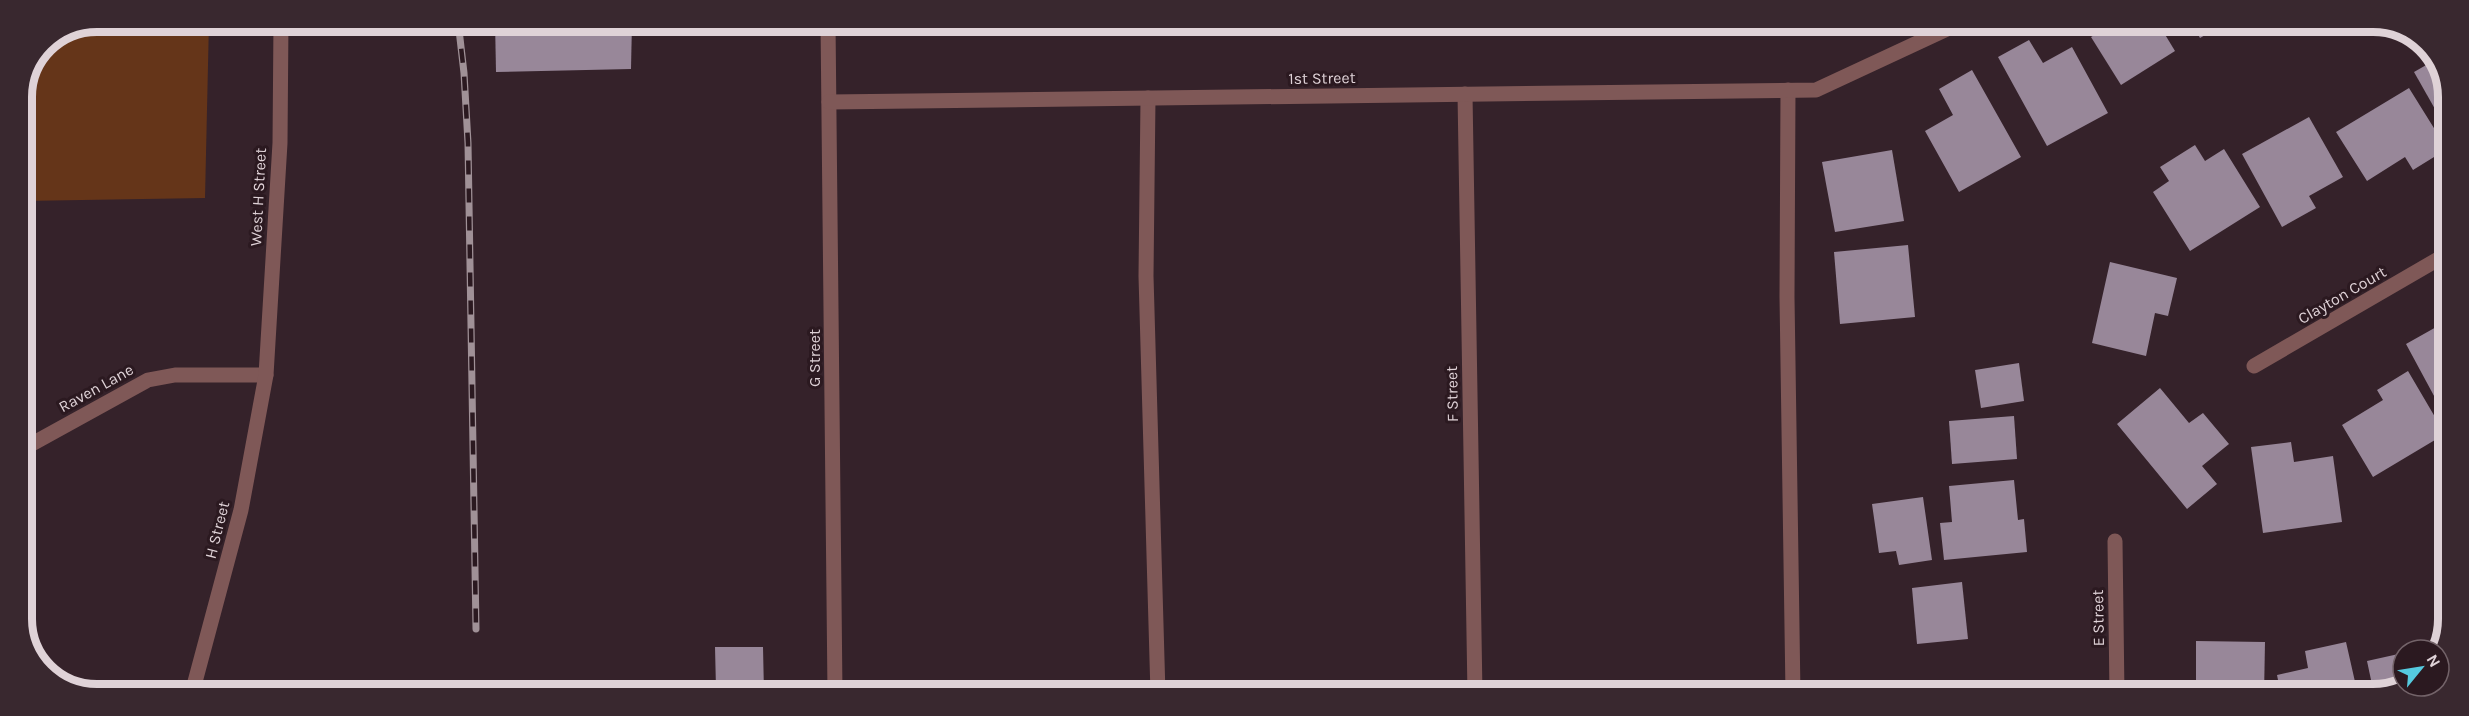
<svg xmlns="http://www.w3.org/2000/svg" width="2469" height="716" font-family="Karla,sans-serif">
<style>
.green{fill:#653519}
.building{fill:#988799}
.lines{fill:none;stroke-linecap:round;stroke-linejoin:round}
.minor{stroke:#7f5857;stroke-width:15}
.rail-casing{stroke:#a09197;stroke-width:7}
.rail{stroke:#2b1920;stroke-width:4.5;stroke-dasharray:14;stroke-linecap:butt}
.labels{text-anchor:middle;dominant-baseline:central;stroke-width:6;stroke-linejoin:round;paint-order:stroke}
.street-label{font-size:16px;fill:#dfd2d7;stroke:#2b1920}
.rim{fill:none;stroke:#dfd2d7;stroke-width:8}
</style>
<rect width="100%" height="100%" fill="#35222a"/>
<path class="green" d="M97,21H209L205,198L21,201V96L43,43Z"/>
<g class="building">
<path d="M495,21L632,22L631,69L496,72Z"/>
<path d="M2115,23H2158L2175,51L2121,85L2091,37Z"/>
<path d="M2192,23H2226L2200,38Z"/>
<path d="M2029,40L2043,63L2072,47L2108,113L2047,146L1998,57Z"/>
<path d="M2435,60L2448,91V132L2414,72Z"/>
<path d="M1972,70L2021,157L1959,192L1925,131L1953,115L1939,89Z"/>
<path d="M2409,88L2447,149L2413,170L2405,157L2367,181L2336,132Z"/>
<path d="M2309,117L2343,177L2309,196L2316,208L2282,227L2242,154Z"/>
<path d="M2195,145L2205,161L2224,149L2260,207L2190,251L2153,192L2169,181L2160,167Z"/>
<path d="M1892,150L1904,221L1835,232L1822,162Z"/>
<path d="M1908,245L1915,317L1840,324L1834,252Z"/>
<path d="M2110,262L2177,278L2168,316L2155,313L2146,356L2092,343Z"/>
<path d="M2438,326L2443,337L2447,335L2446,404L2440,407L2406,344Z"/>
<path d="M2019,363L2024,401L1981,408L1975,370Z"/>
<path d="M2408,371L2445,434L2373,477L2342,425L2383,400L2377,390Z"/>
<path d="M2160,388L2189,423L2203,413L2229,444L2202,466L2217,484L2187,509L2117,424Z"/>
<path d="M2014,416L2017,459L1952,464L1949,421Z"/>
<path d="M2291,442L2294,462L2333,456L2342,522L2263,533L2251,447Z"/>
<path d="M2014,480L2018,520L2024,519L2027,552L1944,560L1940,523L1952,522L1949,486Z"/>
<path d="M1923,497L1932,560L1899,565L1896,551L1879,553L1872,504Z"/>
<path d="M1962,582L1968,639L1917,644L1912,588Z"/>
<path d="M2196,641L2265,642L2264,695H2196Z"/>
<path d="M2346,642L2358,695H2281L2277,675L2308,668L2305,651Z"/>
<path d="M2442,645L2438,650H2421V649Z"/>
<path d="M715,647H763L764,693H618V691L716,689Z"/>
<path d="M2403,653V685L2374,694L2367,661Z"/>
</g>
<g class="lines">
<g class="minor">
<path d="M828,22L835,693"/>
<path d="M1788,90L1787,297L1793,694"/>
<path d="M1465,94L1475,694"/>
<path d="M1148,98L1146,276L1158,694"/>
<path d="M829,102L1816,90L1960,23"/>
<path d="M2254,366L2447,254"/>
<path d="M21,450L148,380L175,375H266"/>
<path d="M2115,541L2117,695"/>
<path d="M192,693L241,510L266,375L280,143L281,21"/>
</g>
<g class="rail-casing">
<path id="rail" d="M458,21L464,73L468,143L476,629"/>
</g>
<use href="#rail" class="rail"/>
</g>
<g class="labels">
<g class="street-label">
<text transform="translate(1322 78) rotate(-1)">1st Street</text>
<text transform="translate(258 197) rotate(-87)">West H Street</text>
<text transform="translate(2342 295) rotate(-30)">Clayton Court</text>
<text transform="translate(814 358) rotate(-90)">G Street</text>
<text transform="translate(96 388) rotate(-29)">Raven Lane</text>
<text transform="translate(1452 394) rotate(-91)">F Street</text>
<text transform="translate(217 530) rotate(-76)">H Street</text>
<text transform="translate(2098 618) rotate(-91)">E Street</text>
</g>
</g>
<path d="M0 0H2469V716H0ZM97 32H2373A65 65 0 0 1 2438 97V619A65 65 0 0 1 2373 684H97A65 65 0 0 1 32 619V97A65 65 0 0 1 97 32Z" fill="#39282f" fill-rule="evenodd"/>
<path class="rim" d="M97 32H2373A65 65 0 0 1 2438 97V619A65 65 0 0 1 2373 684H97A65 65 0 0 1 32 619V97A65 65 0 0 1 97 32Z"/>
<g transform="translate(2421 668) rotate(60)"><circle r="28" fill="#2b1920" stroke="#736369" stroke-width="1.5"/>
<path d="M0-4.5L10 22L0 15L-10 22Z" fill="#55cadf"/>
<text y="-9" font-size="16" font-weight="bold" text-anchor="middle" fill="#dfd2d7">N</text>
</g>
</svg>
